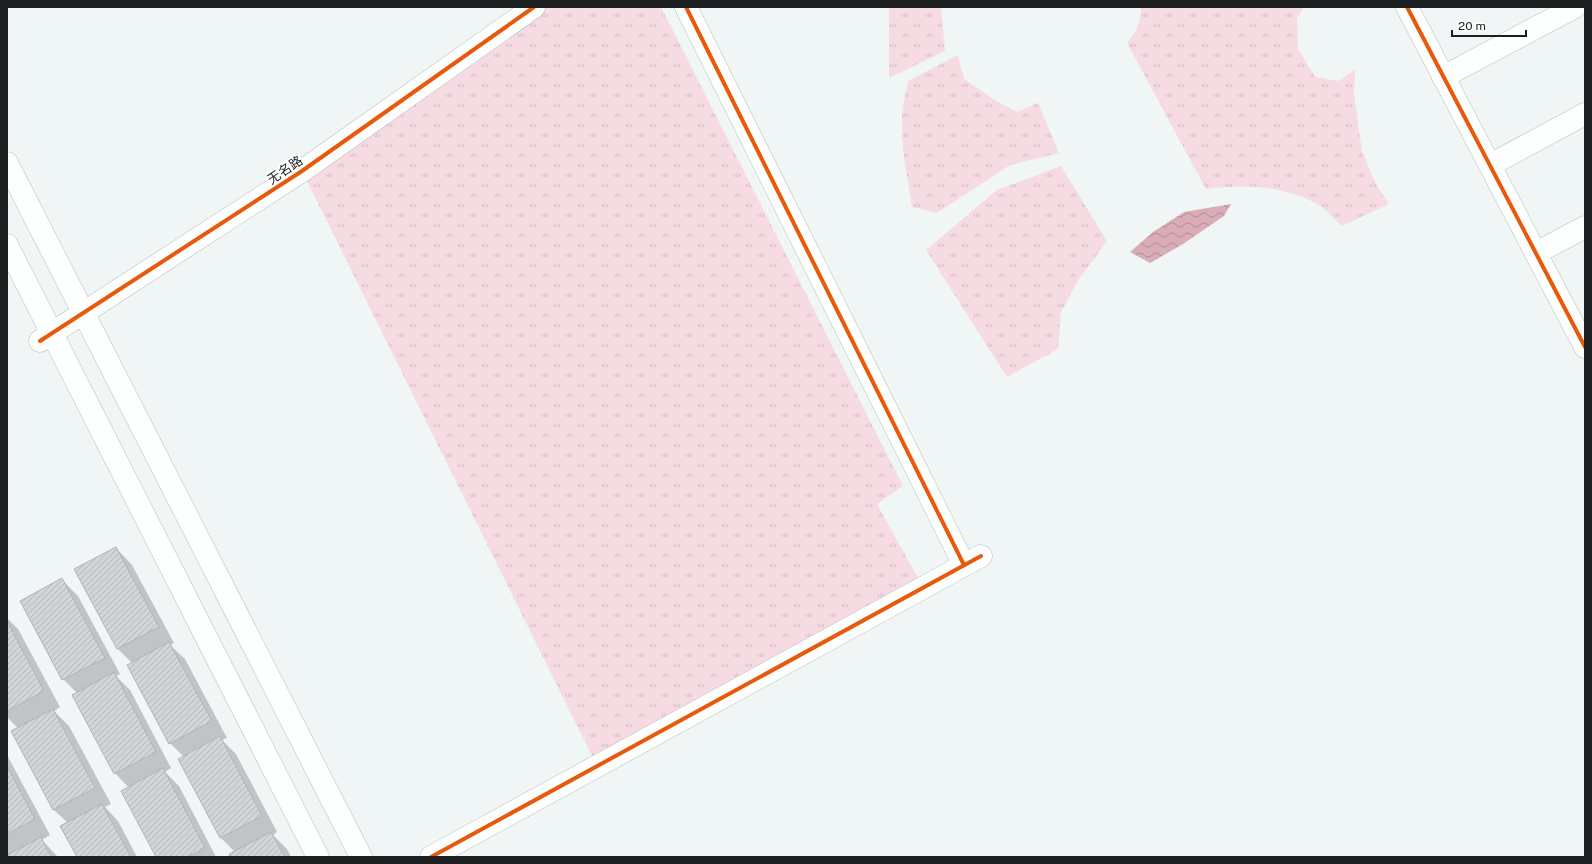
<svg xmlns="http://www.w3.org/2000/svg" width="1592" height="864" font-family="'Public Sans','Noto Sans SC',sans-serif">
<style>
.grass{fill:url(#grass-tufts)}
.water{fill:url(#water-waves)}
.shadow{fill:#0003}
.building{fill:url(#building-hatch);stroke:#b0b4b4}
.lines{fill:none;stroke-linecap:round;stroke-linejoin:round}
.minor-casing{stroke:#babdbd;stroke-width:23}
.secondary-casing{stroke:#babdbd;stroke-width:23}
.minor{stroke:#fdfefe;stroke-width:22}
.secondary{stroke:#fdfefe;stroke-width:22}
.cycleway-casing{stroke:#fff;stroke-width:6}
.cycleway{stroke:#e8590c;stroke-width:4}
.labels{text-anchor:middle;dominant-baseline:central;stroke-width:4;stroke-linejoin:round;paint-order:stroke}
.street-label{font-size:13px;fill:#1d2020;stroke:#fff}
</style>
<defs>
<pattern id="grass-tufts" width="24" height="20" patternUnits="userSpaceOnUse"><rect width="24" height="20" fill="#f7dbe2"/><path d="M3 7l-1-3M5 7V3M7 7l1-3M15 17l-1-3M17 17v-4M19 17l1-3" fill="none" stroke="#d3bcc2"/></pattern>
<pattern id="water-waves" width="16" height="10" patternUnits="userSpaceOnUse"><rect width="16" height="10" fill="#daacb7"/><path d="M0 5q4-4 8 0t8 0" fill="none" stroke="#b08c94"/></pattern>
<pattern id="building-hatch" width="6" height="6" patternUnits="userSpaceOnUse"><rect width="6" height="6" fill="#d1d5d5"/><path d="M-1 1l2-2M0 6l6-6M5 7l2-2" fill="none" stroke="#b3b7b7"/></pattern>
</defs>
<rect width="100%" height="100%" fill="#f0f5f5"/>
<g class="grass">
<path d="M534,7H661L903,486L877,504L923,587L597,766L302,171Z"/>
<path d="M889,7H941L945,51L889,78Z"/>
<path d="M1141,7H1304L1297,18L1298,49L1315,77L1338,81L1355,70L1354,93L1362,152L1378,188L1389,204L1342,226C1334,219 1327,210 1319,205C1285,185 1244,184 1206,189L1127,43C1138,30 1140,24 1141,7Z"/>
<path d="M958,55L964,79L993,99L1017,112L1038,103L1059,153L1010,165L937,213L912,207C908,181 902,153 902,127C901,111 905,95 908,81Z"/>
<path d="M1061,166L1107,241L1079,279L1061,312L1058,349L1007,377L926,250L997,190Z"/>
</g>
<path class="water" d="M1231,204L1224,216L1183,244L1150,263L1130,252L1153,232L1184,212Z"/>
<g class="shadow">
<path d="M116,548L132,565L174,643L170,645L185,659L227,738L222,740L236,754L277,832L273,835L287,849L291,857H232L235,852L221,838L179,759L184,757L170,743L132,663L117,648Z"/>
<path d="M62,580L78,596L120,674L116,676L130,690L171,768L165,772L179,786L216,857H157L129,788L115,773L77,693L63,679L22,601Z"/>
<path d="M7,618L18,629L60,707L54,711L69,726L111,804L105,807L118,821L137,857H78L68,823L54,810L12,731L18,728L7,717Z"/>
<path d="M7,755L50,835L42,840L58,857H7L9,855L7,854Z"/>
</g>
<g class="building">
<path d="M116,547L159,627L117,649L74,569Z"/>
<path d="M62,578L105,658L62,680L20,601Z"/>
<path d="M7,621L44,691L7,711Z"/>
<path d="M169,642L212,721L169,744L127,665Z"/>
<path d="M114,672L156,752L114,774L72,695Z"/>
<path d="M53,709L95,788L53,810L11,731Z"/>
<path d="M220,736L262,816L220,838L178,759Z"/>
<path d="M7,766L35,819L7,834Z"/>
<path d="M163,768L205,848L187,857H156L121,791Z"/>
<path d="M102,804L131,857H77L60,826Z"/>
<path d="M271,832L285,857H230L229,854Z"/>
<path d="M41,837L51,857H7V855Z"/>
</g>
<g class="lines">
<g class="minor-casing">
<g id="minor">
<path d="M686,7L964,565"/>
<path d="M1407,7L1585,347"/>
<path d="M1443,77L1575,7"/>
<path d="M1490,165L1585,114"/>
<path d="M1536,253L1585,227"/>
<path d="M40,341L302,171L534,7"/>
<path d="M431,857L981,556"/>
</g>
</g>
<g class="secondary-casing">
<g id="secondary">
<path d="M7,163L361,857"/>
<path d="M7,245L318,857"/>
</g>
</g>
<use href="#minor" class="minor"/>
<use href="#secondary" class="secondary"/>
<g class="cycleway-casing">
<g id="cycleway">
<path d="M686,7L964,565"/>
<path d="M1407,7L1585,347"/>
<path d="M40,341L302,171L534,7"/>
<path d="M431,857L981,556"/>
</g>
</g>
<use href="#cycleway" class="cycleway"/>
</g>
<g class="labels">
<g class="street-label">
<text transform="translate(285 170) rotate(-34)">无名路</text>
</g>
</g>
<rect width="1592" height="864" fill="none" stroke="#1d2020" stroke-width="16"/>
<path d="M1452 30v6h74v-6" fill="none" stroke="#1d2020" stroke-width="2"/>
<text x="1458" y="30" font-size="12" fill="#1d2020" stroke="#ffffff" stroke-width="3" paint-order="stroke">20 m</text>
</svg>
